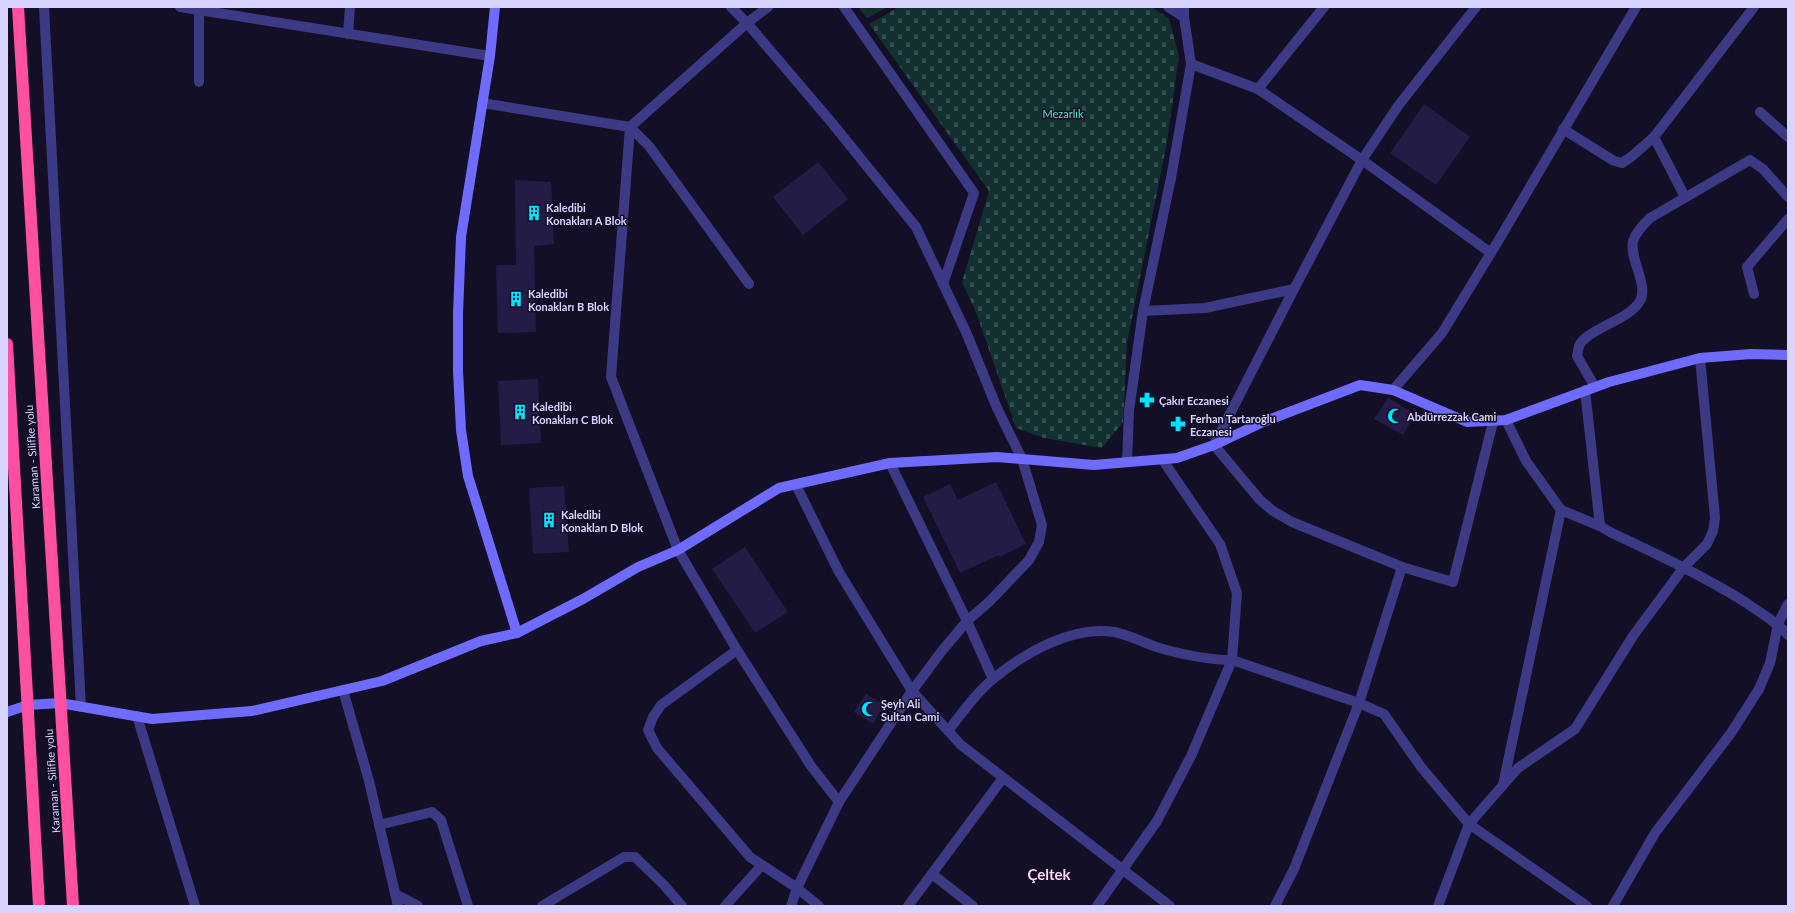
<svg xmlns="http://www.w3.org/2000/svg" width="1795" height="913" font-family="Lato,sans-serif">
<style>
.cemetery{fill:url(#cemetery-stones)}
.park{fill:url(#park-tufts)}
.building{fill:#241b47}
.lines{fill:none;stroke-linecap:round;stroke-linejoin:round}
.street{stroke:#3d3a85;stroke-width:10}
.secondary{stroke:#6f6bff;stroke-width:10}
.highway{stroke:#ff4fa3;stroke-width:12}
.labels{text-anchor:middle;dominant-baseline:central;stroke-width:3;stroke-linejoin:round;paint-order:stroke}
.park-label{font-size:11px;fill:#5fe0c0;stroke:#130f26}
.poi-label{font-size:11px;font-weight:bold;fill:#d9d4ff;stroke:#130f26;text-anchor:start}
.street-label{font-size:11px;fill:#d9d4ff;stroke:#130f26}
.district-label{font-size:15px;font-weight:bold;fill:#ffd6f0;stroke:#130f26}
</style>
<defs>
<pattern id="cemetery-stones" width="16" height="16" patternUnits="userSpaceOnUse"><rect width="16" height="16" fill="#12302f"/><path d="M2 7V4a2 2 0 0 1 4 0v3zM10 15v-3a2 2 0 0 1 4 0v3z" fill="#344d4e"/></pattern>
<pattern id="park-tufts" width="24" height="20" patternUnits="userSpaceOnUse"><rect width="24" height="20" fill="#12302f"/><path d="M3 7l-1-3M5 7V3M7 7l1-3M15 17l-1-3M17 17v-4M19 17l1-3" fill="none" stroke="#344d4e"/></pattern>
</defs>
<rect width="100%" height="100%" fill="#130f26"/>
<path class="cemetery" d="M899,7H1151L1169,18L1179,56L1167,142L1127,343L1123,422L1102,448L1044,438L1016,428L976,312L962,282L989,191L869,24Z"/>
<path class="park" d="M858,7H888L867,18Z"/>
<g class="building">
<path d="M1424,104L1470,137L1436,185L1390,153Z"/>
<path d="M818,162L848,199L803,235L773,197Z"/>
<path d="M515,180L551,182L554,244L534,246L536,332L498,333L496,265H516Z"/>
<path d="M538,379L541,443L501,445L498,381Z"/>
<path d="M1388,398L1415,414L1403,435L1374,419Z"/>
<path d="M996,482L1026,544L1000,557L999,555L960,573L923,497L950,484L958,500Z"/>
<path d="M564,486L569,552L533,554L529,488Z"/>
<path d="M745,547L788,612L755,633L712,569Z"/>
<path d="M866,694L884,705L873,724L854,712Z"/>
</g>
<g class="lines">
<g class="street">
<path d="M44,7L81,707"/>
<path d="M180,7L490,56"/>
<path d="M199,7V82"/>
<path d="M731,7L747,23L832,123L916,227L966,332L997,408L1022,459L1042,525L1039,542L1029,560L990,601L967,621L941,652L912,691L839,802L797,888L791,906"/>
<path d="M844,7L974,193L943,284"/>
<path d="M1168,7L1184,17"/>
<path d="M348,34L350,7"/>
<path d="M1191,64L1258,89L1362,160L1491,253"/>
<path d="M1258,89L1324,7"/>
<path d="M482,103L630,127L747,23L768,7"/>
<path d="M1760,112L1788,137"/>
<path d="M630,127L611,377L678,550L737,650L811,766L839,802"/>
<path d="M630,127L649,146L749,284"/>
<path d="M1563,129L1614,161L1622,163L1631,157L1654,137"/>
<path d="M1685,197L1654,137L1754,7"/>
<path d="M1294,289L1214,445L1260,500L1273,511L1292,522L1402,567"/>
<path d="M1754,294L1747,267L1788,219"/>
<path d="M1143,311L1205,308L1294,289L1362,160L1398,106L1476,7"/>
<path d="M1595,387L1577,356C1578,353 1578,347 1580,344C1590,328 1629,320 1640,301C1649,285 1629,259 1633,241C1636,232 1643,225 1650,218L1750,160L1763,169L1788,197"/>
<path d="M1393,390L1442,333L1497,243L1636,7"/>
<path d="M1585,390L1600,526"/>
<path d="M1506,420L1526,461L1561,510L1600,526L1610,532C1656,554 1702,575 1745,602C1760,613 1776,621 1788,635"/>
<path d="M1127,462L1129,411L1143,311L1171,178L1191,64L1184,17V7"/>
<path d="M890,463L967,621L993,679"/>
<path d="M796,485L839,572L912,691L961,745L1170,906"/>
<path d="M737,650L661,705L653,717L648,730L657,748L750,857L797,888L819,906"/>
<path d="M343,690L369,781L398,906"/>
<path d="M137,716L195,906"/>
<path d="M948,731C962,713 975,694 993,679C1024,653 1073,625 1114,632C1131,635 1147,645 1163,649C1185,655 1209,660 1232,660L1359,703L1384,714L1421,767L1469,824L1587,906"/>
<path d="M1503,785L1561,510"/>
<path d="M379,825L432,812L441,820L468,906"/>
<path d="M932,874L973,906"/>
<path d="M395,894L418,906"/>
<path d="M542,906L624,857H635L664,885L682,906"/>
<path d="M725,906L762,865"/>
<path d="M908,906L1003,778"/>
<path d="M1097,906L1157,821L1191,756L1232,660L1237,593L1220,544L1162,459"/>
<path d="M1275,906L1294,869L1359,703L1402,567L1453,582L1493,422"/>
<path d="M1438,906L1469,824L1518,768L1575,729L1633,636L1684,567L1707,544L1713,531L1715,518L1700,358"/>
<path d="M1613,906L1655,833L1731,733L1759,689L1770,663L1778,624L1788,604"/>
</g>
<g class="secondary">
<path d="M495,7L490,56L461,237L458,314V371L461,430L468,476L517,633"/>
<path d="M7,712L28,705L60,703L152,719L252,711L382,681L481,641L517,633L583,599L638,567L678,550L779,488L890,463L997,457L1094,465L1177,458L1214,445L1263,422L1360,385L1393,390L1467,422L1506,420L1609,382L1700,358L1751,354L1788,355"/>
</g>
<g class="highway">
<path d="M18,7L73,906"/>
<path d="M7,344L39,906"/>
</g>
</g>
<defs>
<g id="building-bare" transform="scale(1.2)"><path d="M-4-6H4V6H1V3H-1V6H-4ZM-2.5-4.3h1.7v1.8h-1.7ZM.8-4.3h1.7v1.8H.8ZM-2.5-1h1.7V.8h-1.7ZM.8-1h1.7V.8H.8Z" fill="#00e5ff" stroke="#130f26" stroke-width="2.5" paint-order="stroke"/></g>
<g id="pharmacy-bare" transform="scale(1.2)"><path d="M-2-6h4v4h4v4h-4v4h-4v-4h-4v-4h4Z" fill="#00e5ff" stroke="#130f26" stroke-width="2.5" paint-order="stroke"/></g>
<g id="mosque-bare" transform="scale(1.2)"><path d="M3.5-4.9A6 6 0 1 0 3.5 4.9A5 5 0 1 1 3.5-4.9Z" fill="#00e5ff" stroke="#130f26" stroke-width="2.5" paint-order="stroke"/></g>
</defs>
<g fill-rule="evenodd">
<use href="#building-bare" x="534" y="213"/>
<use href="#building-bare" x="516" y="299"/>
<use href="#pharmacy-bare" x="1147" y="400"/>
<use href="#building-bare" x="520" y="412"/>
<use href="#mosque-bare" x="1395" y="416"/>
<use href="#pharmacy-bare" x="1178" y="424"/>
<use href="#building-bare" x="549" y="520"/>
<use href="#mosque-bare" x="869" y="709"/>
</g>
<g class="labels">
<g class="park-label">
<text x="1063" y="113">Mezarlık</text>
</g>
<g class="poi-label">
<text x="546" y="207">Kaledibi<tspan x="546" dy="13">Konakları A Blok</tspan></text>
<text x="528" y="293">Kaledibi<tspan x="528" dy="13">Konakları B Blok</tspan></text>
<text x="1159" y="400">Çakır Eczanesi</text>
<text x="532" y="406">Kaledibi<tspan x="532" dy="13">Konakları C Blok</tspan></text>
<text x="1407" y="416">Abdürrezzak Cami</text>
<text x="1190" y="418">Ferhan Tartaroğlu<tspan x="1190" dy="13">Eczanesi</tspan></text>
<text x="561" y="514">Kaledibi<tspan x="561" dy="13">Konakları D Blok</tspan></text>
<text x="881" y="703">Şeyh Ali<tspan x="881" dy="13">Sultan Cami</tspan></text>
</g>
<g class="street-label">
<text transform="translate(32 457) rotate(-94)">Karaman - Silifke yolu</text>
<text transform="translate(52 781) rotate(-94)">Karaman - Silifke yolu</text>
</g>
<g class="district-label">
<text x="1049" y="874">Çeltek</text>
</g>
</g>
<rect width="1795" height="913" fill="none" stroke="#d9d4ff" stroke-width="16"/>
</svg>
